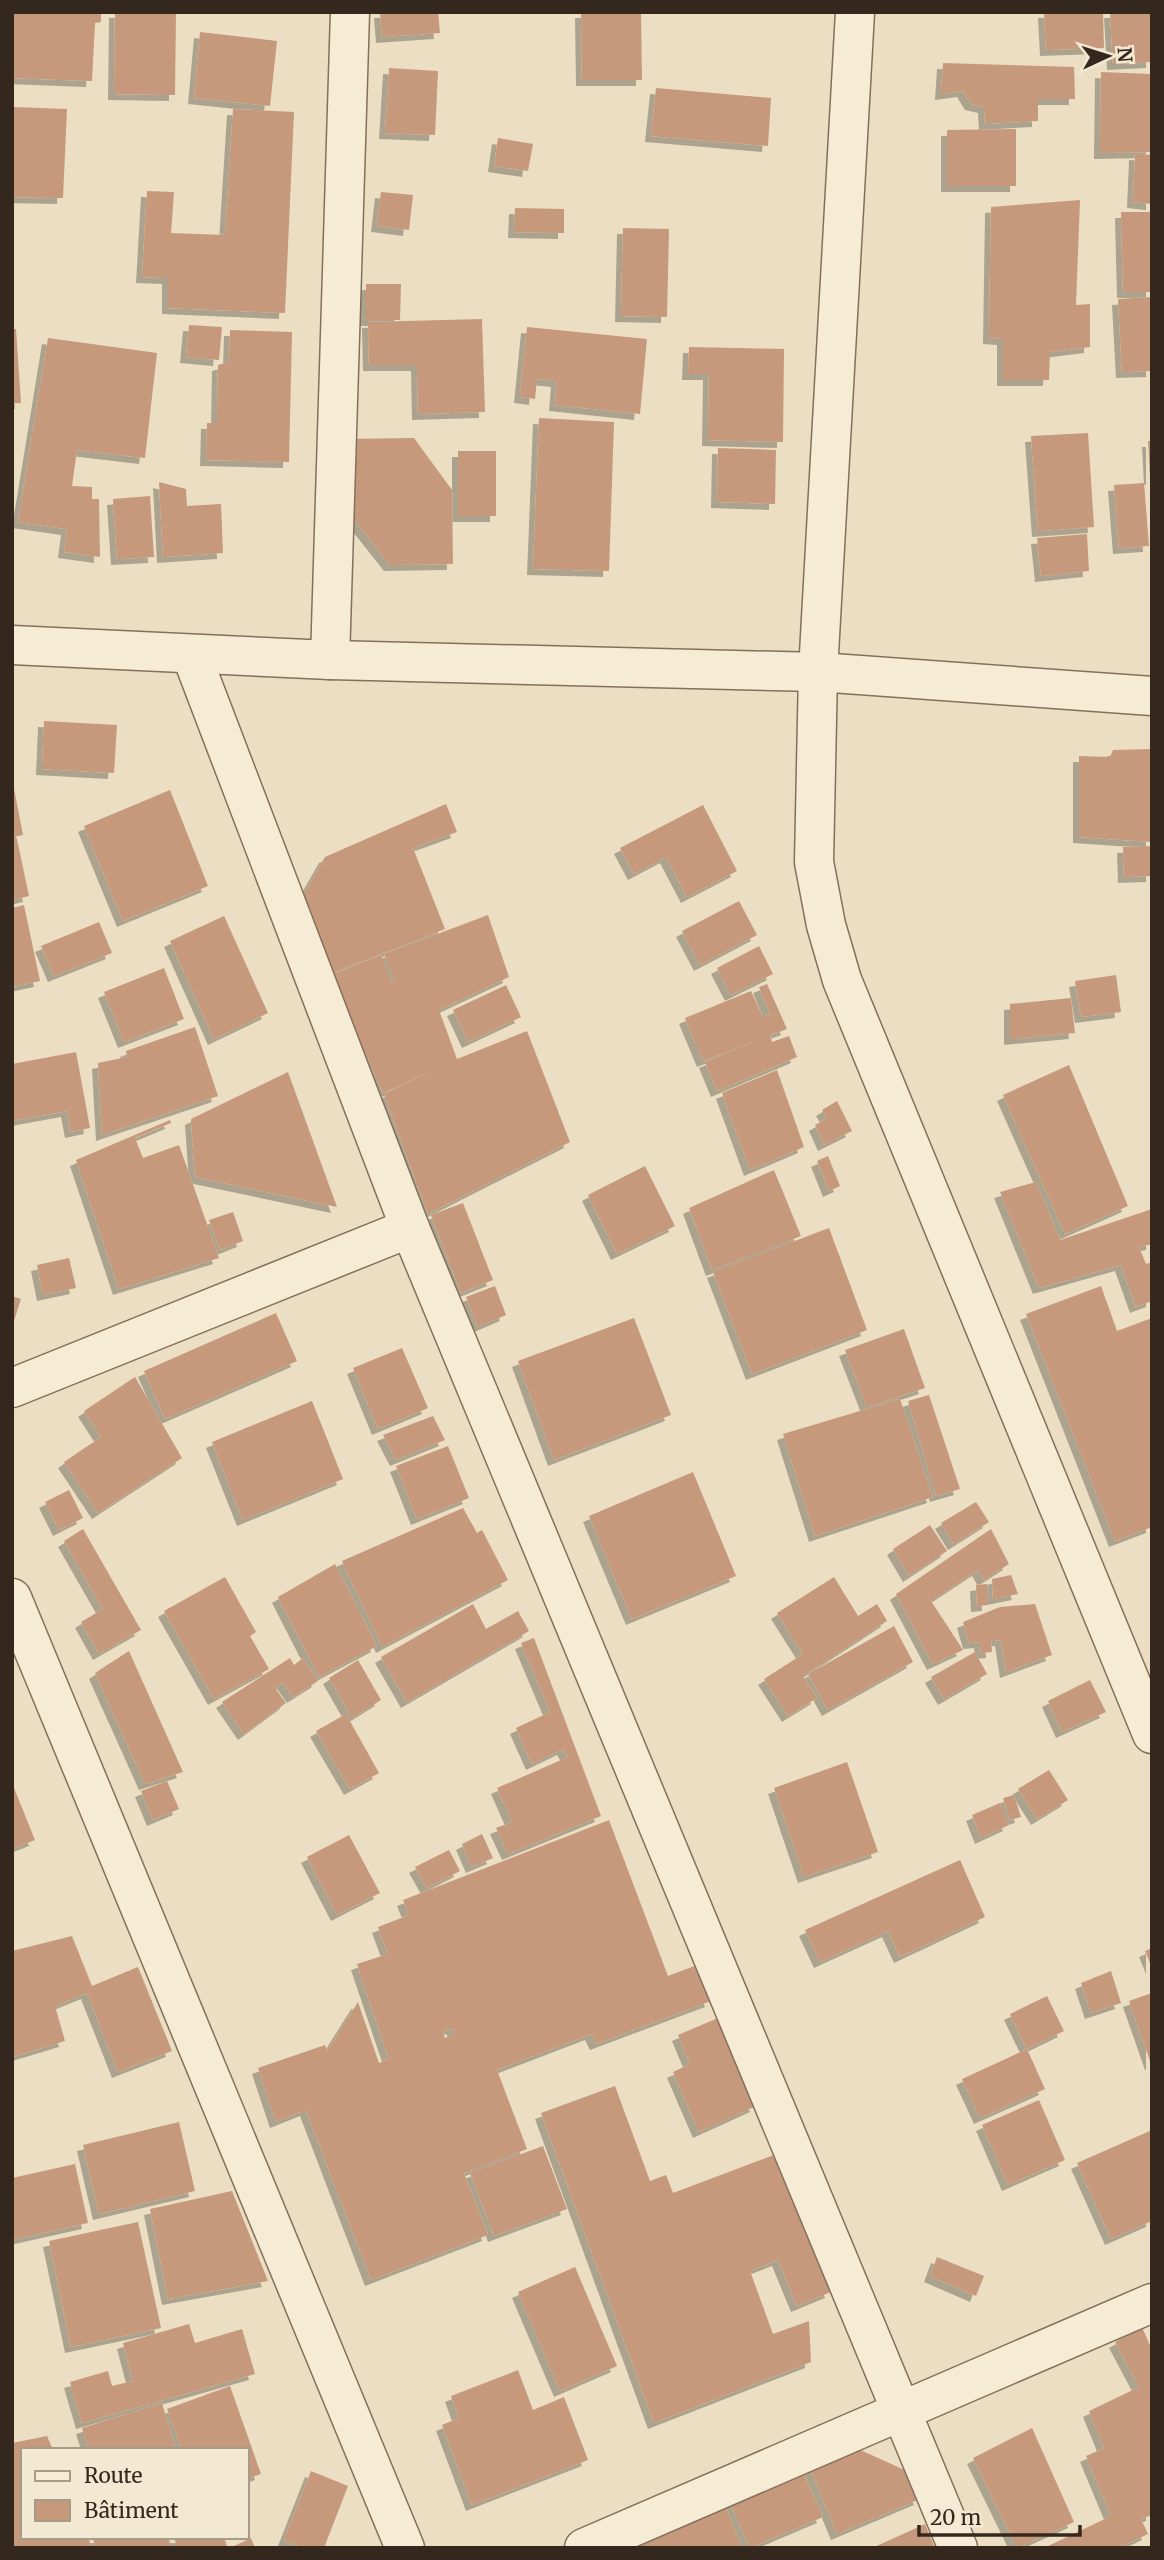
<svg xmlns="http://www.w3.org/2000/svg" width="1164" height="2560" font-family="Merriweather,serif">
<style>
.building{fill:#c6997b;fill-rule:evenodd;filter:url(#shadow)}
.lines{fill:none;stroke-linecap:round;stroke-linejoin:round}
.minor-casing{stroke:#83705b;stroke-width:41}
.tertiary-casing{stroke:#83705b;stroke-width:41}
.minor{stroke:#f6ecd5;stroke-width:38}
.tertiary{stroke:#f6ecd5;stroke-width:38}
</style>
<defs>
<filter id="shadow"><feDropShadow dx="-6" dy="6" stdDeviation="0" flood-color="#0004"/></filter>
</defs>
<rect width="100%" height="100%" fill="#ebdec3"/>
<g class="building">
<path d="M12,12H101V22L95,23L92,81L12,78Z"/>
<path d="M115,12H176L175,95L114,94Z"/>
<path d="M380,12H438L440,33L382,37Z"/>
<path d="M581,12H641L642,80H582Z"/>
<path d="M1044,12H1103L1104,48L1046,50Z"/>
<path d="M1110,12H1152V62L1113,64Z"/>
<path d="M200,32L277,41L270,106L194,98Z"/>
<path d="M943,63L1074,67L1075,99H1038V121L985,124L984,107L971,104L963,91L941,94Z"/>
<path d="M389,68L438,71L435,135L385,133Z"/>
<path d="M1101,72L1152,74V152L1100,153Z"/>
<path d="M656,88L771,98L768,146L651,136Z"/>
<path d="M12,107L67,109L63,198L12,197Z"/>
<path d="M233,109L294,112L285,313L168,308V278L142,277L147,191L174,192L171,233L225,235Z"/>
<path d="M1016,129V186H947V130Z"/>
<path d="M498,138L533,144L528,171L494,166Z"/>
<path d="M1135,154L1152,155V204L1133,202Z"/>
<path d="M381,192L413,195L409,230L377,226Z"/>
<path d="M1080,200L1076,305L1090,304V347L1050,352L1049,380H1003V339L989,338L991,207Z"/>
<path d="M515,208L564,209V233L514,232Z"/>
<path d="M1121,212H1152V292H1123Z"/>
<path d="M623,228L669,229L667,317L621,316Z"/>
<path d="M366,284H401L400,320H366Z"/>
<path d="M1152,297V371L1122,372L1118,299Z"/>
<path d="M482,319L485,412L418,414L417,365H369L368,322Z"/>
<path d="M189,325L222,327L219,360L186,357Z"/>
<path d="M527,327L647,339L640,414L555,405L557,381L537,379L535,399L520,397Z"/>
<path d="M12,329H16L21,403H12Z"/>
<path d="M230,330L292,332L289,462L206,460L207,423H217L218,365L229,362Z"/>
<path d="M48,338L157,353L145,458L77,450L72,486L92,487V499H99L100,557L64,552L67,529L18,522Z"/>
<path d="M689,347L784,349L783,442L708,440L709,374H688Z"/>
<path d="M539,418L614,422L609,571L533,569Z"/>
<path d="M1088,433L1094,527L1038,531L1031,436Z"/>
<path d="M414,438L452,490L453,564L390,565L344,507L343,439Z"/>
<path d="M1148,441H1152V479H1150Z"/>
<path d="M718,448L776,450L775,504L717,502Z"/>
<rect x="458" y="451" width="38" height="65"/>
<path d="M159,482L186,489L187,506L221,504L223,553L163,557Z"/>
<path d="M1144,483L1149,546L1119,548L1114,485Z"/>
<path d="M150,496L154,557L117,559L113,499Z"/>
<path d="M1087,534L1089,571L1041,576L1037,538Z"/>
<path d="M44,721L117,725L114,773L42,769Z"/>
<path d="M1152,749V842L1079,837V756L1110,757L1113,750Z"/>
<path d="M12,778L23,835L12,837Z"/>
<path d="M170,790L208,886L123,921L84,826Z"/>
<path d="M446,804L457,832L413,848L445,929L332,973L302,897L325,857Z"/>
<path d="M703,805L737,871L687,897L666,857L634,874L620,848Z"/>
<path d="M17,839L29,896L12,900V840Z"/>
<path d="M1152,846V876L1124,877L1123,847Z"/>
<path d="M739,901L757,935L700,965L682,931Z"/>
<path d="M24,905L40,981L12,987V908Z"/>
<path d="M488,915L509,977L439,1010L457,1059L527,1031L570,1142L428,1214L384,1094L440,1067L383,1093L344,1005L363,996L343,1005L331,975L381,955L392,982L395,981L384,954Z"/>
<path d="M224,916L268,1013L214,1039L170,941Z"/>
<path d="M99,922L112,953L54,976L41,946Z"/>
<path d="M759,946L773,974L731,995L717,968Z"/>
<path d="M164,968L184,1019L124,1042L104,992Z"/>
<path d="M1116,975L1121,1012L1081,1017L1075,981Z"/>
<path d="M767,984L787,1029L703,1061L685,1018L751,991L763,1017L770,1014L759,987Z"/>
<path d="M506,985L521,1017L468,1042L453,1010Z"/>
<path d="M1071,998L1075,1033L1010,1039V1004Z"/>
<path d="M195,1027L218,1096L102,1135L98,1063L127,1057L126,1051Z"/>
<path d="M770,1035L772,1042L789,1036L797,1057L717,1091L705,1062Z"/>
<path d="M76,1052L90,1128L71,1132L67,1111L12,1121V1064Z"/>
<path d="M1069,1065L1128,1206L1065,1234L1003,1095Z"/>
<path d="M777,1070L804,1147L750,1170L722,1093Z"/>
<path d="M288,1072L337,1207L195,1177L191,1119Z"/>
<path d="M837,1101L852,1131L824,1145L815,1125L827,1118L822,1110Z"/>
<path d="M170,1120L171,1123L135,1138L143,1158L179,1145L219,1258L119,1289L76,1160Z"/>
<path d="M828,1156L840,1186L829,1191L817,1161Z"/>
<path d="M645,1166L675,1226L617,1254L588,1195Z"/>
<path d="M774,1170L801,1236L712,1270L689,1208Z"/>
<path d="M1036,1182L1060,1240L1152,1209V1244L1139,1247L1146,1264L1152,1262V1301L1136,1307L1121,1265L1039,1288L1000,1192Z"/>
<path d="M463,1203L493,1280L461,1293L431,1215Z"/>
<path d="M233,1212L243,1241L220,1250L209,1220Z"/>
<path d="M829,1228L867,1330L752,1374L713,1272Z"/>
<path d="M69,1258L76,1288L43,1295L37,1265Z"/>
<path d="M495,1286L506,1315L478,1327L466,1297Z"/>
<path d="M1101,1286L1117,1331L1152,1318V1527L1115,1541L1026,1314Z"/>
<path d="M12,1296L21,1299L13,1324H12Z"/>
<path d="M276,1313L297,1361L165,1419L144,1371Z"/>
<path d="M634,1318L671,1415L554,1460L518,1361Z"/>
<path d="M904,1329L925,1388L867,1407L845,1350Z"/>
<path d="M402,1348L428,1408L378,1429L353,1368Z"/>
<path d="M135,1377L182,1458L98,1513L64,1462L101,1437L84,1411Z"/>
<path d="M929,1395L960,1489L936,1496L908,1401Z"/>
<path d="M900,1399L933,1497L815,1536L783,1434Z"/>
<path d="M312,1401L343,1479L243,1520L212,1442Z"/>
<path d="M433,1416L445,1440L396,1460L383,1435Z"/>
<path d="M448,1446L469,1498L417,1519L396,1466Z"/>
<path d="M693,1472L736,1576L632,1619L589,1516Z"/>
<path d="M69,1490L83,1518L59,1530L45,1502Z"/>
<path d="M976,1502L989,1522L954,1544L941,1523Z"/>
<path d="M463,1508L477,1533L482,1530L508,1580L382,1647L342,1561Z"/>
<path d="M930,1525L947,1551L909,1576L893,1549Z"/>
<path d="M83,1529L141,1630L99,1654L81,1622L103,1609L64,1541Z"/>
<path d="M991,1529L1009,1564L984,1580L978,1570L931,1601L963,1650L933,1664L896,1594Z"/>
<path d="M335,1564L377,1646L319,1677L278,1597Z"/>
<path d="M1011,1575L1018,1594L993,1599L992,1579Z"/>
<path d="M225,1577L256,1632L250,1636L269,1669L214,1699L164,1611Z"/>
<path d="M834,1577L858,1616L877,1604L887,1621L803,1676L817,1698L788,1716L764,1679L803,1654L777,1613Z"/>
<path d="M987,1584L988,1605L977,1606L976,1585Z"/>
<path d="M473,1604L486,1629L518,1611L529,1631L407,1702L381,1657Z"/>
<path d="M1035,1604L1052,1655L1006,1672L1001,1640L991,1641L992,1652L981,1653L980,1642L969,1643L963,1622L1000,1607Z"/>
<path d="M894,1626L913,1662L828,1710L808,1674Z"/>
<path d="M534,1638L601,1816L508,1854L496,1828L512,1822L497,1788L568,1757L563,1749L532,1764L516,1728L550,1712L521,1643Z"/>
<path d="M129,1651L183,1772L145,1784L95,1673Z"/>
<path d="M975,1652L987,1674L944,1699L931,1677Z"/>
<path d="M290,1658L294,1665L303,1658L318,1681L293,1697L283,1683L275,1688L286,1703L244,1734L222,1702Z"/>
<path d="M358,1660L381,1700L352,1718L329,1678Z"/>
<path d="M1090,1680L1106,1712L1062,1732L1048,1701Z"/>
<path d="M346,1714L379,1773L350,1789L316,1731Z"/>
<path d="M847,1762L878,1852L804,1877L774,1788Z"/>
<path d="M1049,1770L1068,1800L1037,1819L1018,1789Z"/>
<path d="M167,1781L179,1809L153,1820L141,1791Z"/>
<path d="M12,1783L35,1840L12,1849Z"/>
<path d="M1014,1795L1021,1817L1010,1820L1003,1798Z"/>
<path d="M1000,1803L1009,1825L981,1838L972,1815Z"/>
<path d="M609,1820L668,1976L697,1965L711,2001L596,2044L591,2034L497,2070L527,2149L464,2173L488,2235L371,2280L306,2110L276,2122L258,2068L325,2045L327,2051L358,2002L379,2063L389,2059L357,1964L388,1954L378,1927L409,1915L403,1900ZM452,2028L455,2034L445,2038L443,2032Z"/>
<path d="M482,1834L493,1858L472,1867L462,1844Z"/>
<path d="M349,1835L380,1893L337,1915L307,1857Z"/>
<path d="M449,1850L460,1871L427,1888L415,1867Z"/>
<path d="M960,1860L985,1917L900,1957L888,1931L820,1962L805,1930Z"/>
<path d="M72,1936L92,1986L138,1967L172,2051L118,2072L87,1993L55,2006L65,2041L12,2057V1951Z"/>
<path d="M1152,1948V1968L1145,1951Z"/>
<path d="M1111,1971L1121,2003L1091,2013L1081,1983Z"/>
<path d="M1152,1993V2064H1151L1129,2001Z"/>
<path d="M1047,1996L1064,2031L1027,2049L1010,2014Z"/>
<path d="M718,2018L756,2106L699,2132L673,2072L690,2064L678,2035Z"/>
<path d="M1027,2049L1045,2089L980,2118L962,2079Z"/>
<path d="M615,2086L650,2181L666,2175L673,2193L779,2153L831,2292L797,2306L778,2260L750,2271L773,2334L809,2321L811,2362L654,2423L541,2113Z"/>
<path d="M1039,2100L1065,2160L1008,2185L982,2125Z"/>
<path d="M179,2122L195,2191L99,2214L83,2145Z"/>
<path d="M1152,2130V2221L1111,2239L1077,2163Z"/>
<path d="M543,2146L567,2209L494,2236L470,2173Z"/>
<path d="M75,2164L88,2223L12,2240V2178Z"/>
<path d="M232,2191L268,2281L168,2299L150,2209Z"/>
<path d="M138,2222L161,2328L71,2347L49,2241Z"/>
<path d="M937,2257L984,2276L976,2296L930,2276Z"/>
<path d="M575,2267L617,2366L560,2391L518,2292Z"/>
<path d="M189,2324L195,2343L242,2329L255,2374L82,2423L70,2382L108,2371L112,2386L133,2381L123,2343Z"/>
<path d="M1142,2327L1152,2350V2515L1141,2519L1148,2534L1119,2548H1044L1111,2516L1086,2456L1104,2448L1089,2411L1139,2387L1115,2342Z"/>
<path d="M518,2370L533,2410L564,2397L588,2460L472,2505L442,2425L459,2418L451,2396Z"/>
<path d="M230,2386L261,2474L247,2479V2450H182L167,2409Z"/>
<path d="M162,2403L176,2450H89L82,2428Z"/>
<path d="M1032,2428L1074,2522L1017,2548L973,2458Z"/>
<path d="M47,2436L53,2450H23V2537H88L92,2548H12V2443Z"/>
<path d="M845,2443L909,2472L920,2499L837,2534L806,2459Z"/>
<path d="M802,2470L823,2517L750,2548L730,2503Z"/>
<path d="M311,2471L348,2486L324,2548H303L284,2540Z"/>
<path d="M725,2505L742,2548H601Z"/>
<path d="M925,2524L935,2548H872Z"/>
<path d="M92,2537H168L172,2548H96Z"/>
<path d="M174,2537H224L227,2546L177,2548Z"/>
<path d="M251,2538L255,2548H230Z"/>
</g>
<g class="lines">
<g class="minor-casing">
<g id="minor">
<path d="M855,12L818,672L814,862L826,925L842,980L1152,1734"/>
<path d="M191,654L410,1228L958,2548"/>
<path d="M330,660L350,12"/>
<path d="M12,1388L410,1228"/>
<path d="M12,1598L405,2548"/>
<path d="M584,2548L1152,2303"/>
</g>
</g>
<g class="tertiary-casing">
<path id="tertiary" d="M12,645L330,660L818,672L1152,696"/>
</g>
<use href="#minor" class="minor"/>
<use href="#tertiary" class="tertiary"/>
</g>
<rect width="1164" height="2560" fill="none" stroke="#34281e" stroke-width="28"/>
<rect x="21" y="2448" width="228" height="91" fill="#f3e8d2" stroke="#a79b8a" stroke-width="2"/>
<rect x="35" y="2471" width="35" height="10" fill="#f6ecd5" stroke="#a79b8a" stroke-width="2"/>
<text x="84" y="2483" font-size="21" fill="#34281e">Route</text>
<rect x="35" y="2500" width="35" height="21" fill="#c6997b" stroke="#a79b8a" stroke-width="2"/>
<text x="84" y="2518" font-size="21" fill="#34281e">Bâtiment</text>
<g transform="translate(1108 56) rotate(86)" stroke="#f3e8d2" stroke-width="5" paint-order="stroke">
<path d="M0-5L12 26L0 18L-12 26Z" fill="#34281e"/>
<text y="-10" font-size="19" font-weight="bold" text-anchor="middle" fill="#34281e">N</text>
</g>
<path d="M919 2525v10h161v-10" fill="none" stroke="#34281e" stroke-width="3.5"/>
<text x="930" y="2525" font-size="21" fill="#34281e" stroke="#f3e8d2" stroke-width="5" paint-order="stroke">20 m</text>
</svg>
